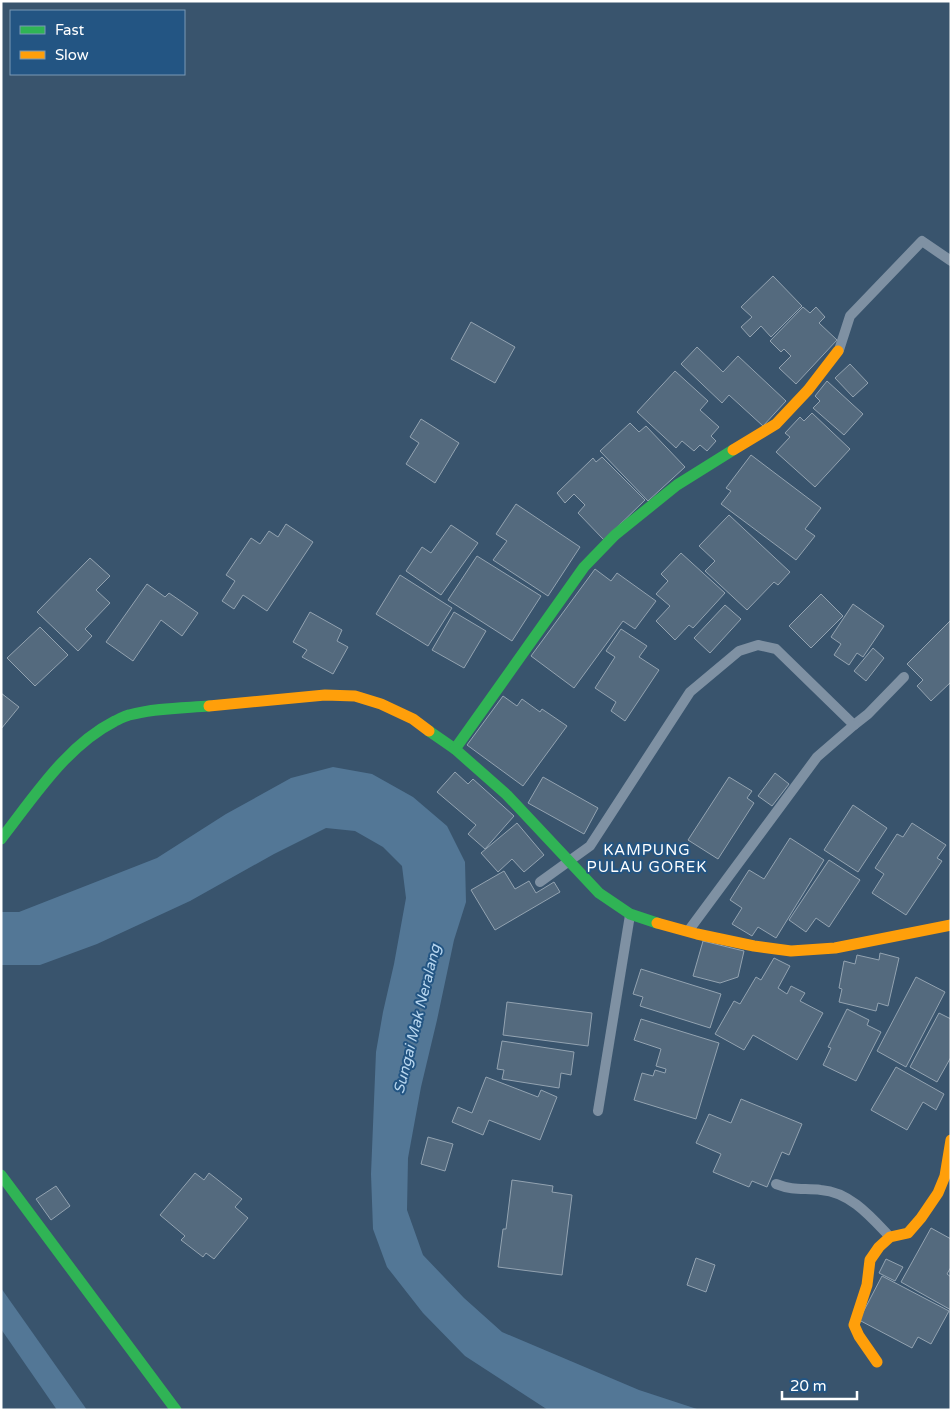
<svg xmlns="http://www.w3.org/2000/svg" width="952" height="1411" font-family="'Varela Round',sans-serif">
<style>
.water{fill:#537796}
.building{fill:#546a7e;stroke:#93a3b1}
.lines{fill:none;stroke-linecap:round;stroke-linejoin:round}
.lane{stroke:#7f91a3;stroke-width:10}
.fast{stroke:#30b455;stroke-width:11}
.slow{stroke:#ff9f0a;stroke-width:11}
.labels{text-anchor:middle;dominant-baseline:central;stroke-width:4;stroke-linejoin:round;paint-order:stroke}
.neighbourhood-label{font-size:15px;letter-spacing:1px;fill:#fff;stroke:#235583}
.water-label{font-size:15px;font-style:italic;fill:#b7d6ef;stroke:#235583}
</style>
<rect width="100%" height="100%" fill="#39546d"/>
<g class="water">
<path d="M333,767L372,774L413,797L447,826L465,862L466,902L454,940L437,1020L421,1087L408,1158L407,1210L423,1255L464,1298L502,1332L639,1390L700,1410H548L465,1356L423,1313L387,1267L373,1229L371,1174L376,1052L383,1012L394,964L406,898L402,866L383,847L355,831L326,828L274,854L190,901L97,944L40,965H1V912H19L157,858L226,814L291,778Z"/>
<path d="M1,1288L87,1410H57L1,1329Z"/>
</g>
<g class="building">
<path d="M773,276L802,306L771,337L761,326L750,337L741,327L752,317L741,307Z"/>
<path d="M803,307L810,313L816,307L825,317L819,323L837,340L796,384L779,368L791,356L784,349L781,352L770,341Z"/>
<path d="M471,322L515,347L495,383L451,359Z"/>
<path d="M697,347L723,372L738,356L786,401L763,426L729,395L722,403L681,364Z"/>
<path d="M850,364L868,383L853,397L835,378Z"/>
<path d="M675,371L708,401L700,410L719,427L711,436L716,441L707,451L700,445L694,451L682,441L676,448L637,412Z"/>
<path d="M827,381L863,414L844,435L813,408L820,401L815,396Z"/>
<path d="M812,413L850,449L815,487L776,452L790,437L785,433L800,417L804,421Z"/>
<path d="M421,419L459,443L435,483L406,464L419,443L410,437Z"/>
<path d="M630,423L639,432L646,426L685,467L648,501L600,451Z"/>
<path d="M751,455L821,508L805,529L815,536L796,560L721,504L731,491L726,488Z"/>
<path d="M602,457L645,500L604,540L578,513L585,505L574,494L565,503L557,493L593,458L596,462Z"/>
<path d="M516,504L580,547L548,596L493,560L507,541L496,534Z"/>
<path d="M729,515L790,572L778,585L774,582L747,610L705,571L715,561L699,546Z"/>
<path d="M286,524L313,542L267,611L243,595L234,609L222,601L235,581L226,575L251,538L260,544L269,531L278,537Z"/>
<path d="M451,525L478,543L441,595L406,571L422,547L431,553Z"/>
<path d="M681,553L725,593L693,628L689,625L675,640L656,621L670,606L656,594L668,581L661,574Z"/>
<path d="M477,556L541,596L512,641L448,600Z"/>
<path d="M90,558L110,576L96,590L110,603L85,629L92,636L78,651L37,612Z"/>
<path d="M595,569L611,581L617,573L656,601L635,629L623,621L574,688L531,656Z"/>
<path d="M400,575L452,608L428,646L376,614Z"/>
<path d="M147,584L165,597L169,593L198,613L182,636L161,620L133,661L106,642Z"/>
<path d="M821,594L843,616L811,648L789,626Z"/>
<path d="M853,604L884,626L863,657L857,653L849,665L834,655L841,644L831,637Z"/>
<path d="M725,605L741,619L710,653L694,638Z"/>
<path d="M310,612L342,630L337,641L348,647L333,674L302,657L307,650L293,642Z"/>
<path d="M454,612L486,631L464,668L432,650Z"/>
<path d="M951,620V682L931,701L917,686L923,680L907,664Z"/>
<path d="M40,627L68,655L35,686L7,658Z"/>
<path d="M621,629L647,646L639,657L659,670L625,721L611,711L616,702L595,688L615,657L606,651Z"/>
<path d="M873,648L884,658L866,681L854,671Z"/>
<path d="M1,693L19,707L1,729Z"/>
<path d="M503,696L517,706L522,699L540,712L542,709L567,726L523,786L467,745Z"/>
<path d="M455,772L468,784L473,779L514,816L485,849L468,834L476,825L437,792Z"/>
<path d="M775,773L789,784L772,806L758,796Z"/>
<path d="M543,777L598,808L584,834L528,803Z"/>
<path d="M729,777L752,791L747,798L754,803L718,859L688,840Z"/>
<path d="M853,805L887,828L858,872L824,850Z"/>
<path d="M517,823L544,855L524,872L512,859L498,872L481,853Z"/>
<path d="M912,823L946,845L937,858L942,861L906,915L872,893L884,874L875,868L897,834L903,837Z"/>
<path d="M790,838L824,860L776,938L758,927L752,936L732,924L742,908L730,900L749,870L764,879Z"/>
<path d="M829,860L860,880L829,927L816,918L806,932L789,920Z"/>
<path d="M504,871L515,889L529,881L536,893L554,882L560,892L495,930L471,890Z"/>
<path d="M703,941L744,951L738,977L720,983L693,976Z"/>
<path d="M880,953L899,958L888,1006L878,1003L876,1011L839,1002L842,989L839,988L844,961L855,964L857,955L879,960Z"/>
<path d="M774,958L790,966L778,988L787,994L791,986L805,993L800,1001L823,1013L797,1060L753,1035L744,1050L715,1034L734,1001L740,1004L756,977L761,980Z"/>
<path d="M641,969L721,994L710,1028L640,1006L643,997L633,994Z"/>
<path d="M916,977L945,992L906,1067L877,1051Z"/>
<path d="M507,1002L592,1013L588,1046L503,1035Z"/>
<path d="M847,1009L869,1020L867,1025L881,1032L856,1081L823,1065L831,1048L828,1047Z"/>
<path d="M939,1013L951,1019V1057L937,1082L910,1067Z"/>
<path d="M641,1019L719,1043L696,1119L634,1100L642,1073L653,1076L655,1070L665,1073L666,1069L656,1066L661,1049L634,1040Z"/>
<path d="M502,1041L574,1052L571,1075L561,1073L559,1088L502,1079L504,1070L497,1069Z"/>
<path d="M896,1067L944,1094L936,1110L923,1102L907,1130L871,1110Z"/>
<path d="M486,1077L538,1097L541,1090L557,1097L540,1140L489,1120L483,1135L452,1122L458,1107L472,1113Z"/>
<path d="M741,1099L802,1124L789,1155L782,1152L767,1187L752,1181L749,1187L713,1172L721,1154L696,1143L709,1114L731,1123Z"/>
<path d="M428,1137L453,1144L445,1171L421,1164Z"/>
<path d="M195,1173L204,1180L209,1173L242,1199L235,1207L248,1218L214,1259L206,1253L203,1257L181,1240L185,1236L160,1215Z"/>
<path d="M512,1180L553,1186L552,1192L572,1195L562,1275L498,1267L503,1229H506Z"/>
<path d="M56,1186L70,1206L51,1220L36,1199Z"/>
<path d="M931,1228L951,1239V1267L947,1274L951,1277V1310L901,1282Z"/>
<path d="M696,1258L715,1265L706,1292L687,1285Z"/>
<path d="M886,1259L903,1267L895,1281L879,1273Z"/>
<path d="M882,1276L949,1311L931,1344L918,1337L912,1348L859,1320Z"/>
</g>
<g class="lines">
<g class="lane">
<path d="M839,350L850,316L922,241L951,261"/>
<path d="M540,882L590,846L690,692L739,651L758,645L776,649L854,725L868,714L904,677"/>
<path d="M689,930L817,757L854,725"/>
<path d="M598,1111L630,915"/>
<path d="M776,1184C794,1191 803,1188 821,1190C850,1192 871,1217 890,1237"/>
</g>
<g class="fast">
<path d="M429,731L455,749L507,795L599,893L630,914L657,923"/>
<path d="M455,749L584,567L615,535L677,485L733,450"/>
<path d="M1,839C34,797 66,746 115,721C120,719 124,716 129,715C155,708 183,708 209,706"/>
<path d="M1,1175L176,1410"/>
</g>
<g class="slow">
<path d="M733,450L776,424L808,390L838,351"/>
<path d="M209,706L325,695L355,696L381,704L413,719L429,731"/>
<path d="M657,923L697,934L754,946L791,951L835,948L951,925"/>
<path d="M877,1362L859,1336L854,1325L867,1285L870,1260L879,1247L890,1237L908,1233L921,1218L938,1193L945,1176L951,1140"/>
</g>
</g>
<g class="labels">
<g class="neighbourhood-label">
<text x="647" y="850">KAMPUNG<tspan x="647" dy="17">PULAU GOREK</tspan></text>
</g>
<g class="water-label">
<text transform="translate(417 1019) rotate(-76)">Sungai Mak Neralang</text>
</g>
</g>
<rect width="952" height="1411" fill="none" stroke="#ffffff" stroke-width="5"/>
<rect x="10" y="10" width="175" height="65" fill="#235583" stroke="#7b99b5"/>
<rect x="20" y="26" width="25" height="8" fill="#30b455" stroke="#7b99b5"/>
<text x="55" y="35" font-size="15" fill="#ffffff">Fast</text>
<rect x="20" y="51" width="25" height="8" fill="#ff9f0a" stroke="#7b99b5"/>
<text x="55" y="60" font-size="15" fill="#ffffff">Slow</text>
<path d="M782 1391v8h75v-8" fill="none" stroke="#ffffff" stroke-width="2.5"/>
<text x="790" y="1391" font-size="15" fill="#ffffff" stroke="#235583" stroke-width="4" paint-order="stroke">20 m</text>
</svg>
